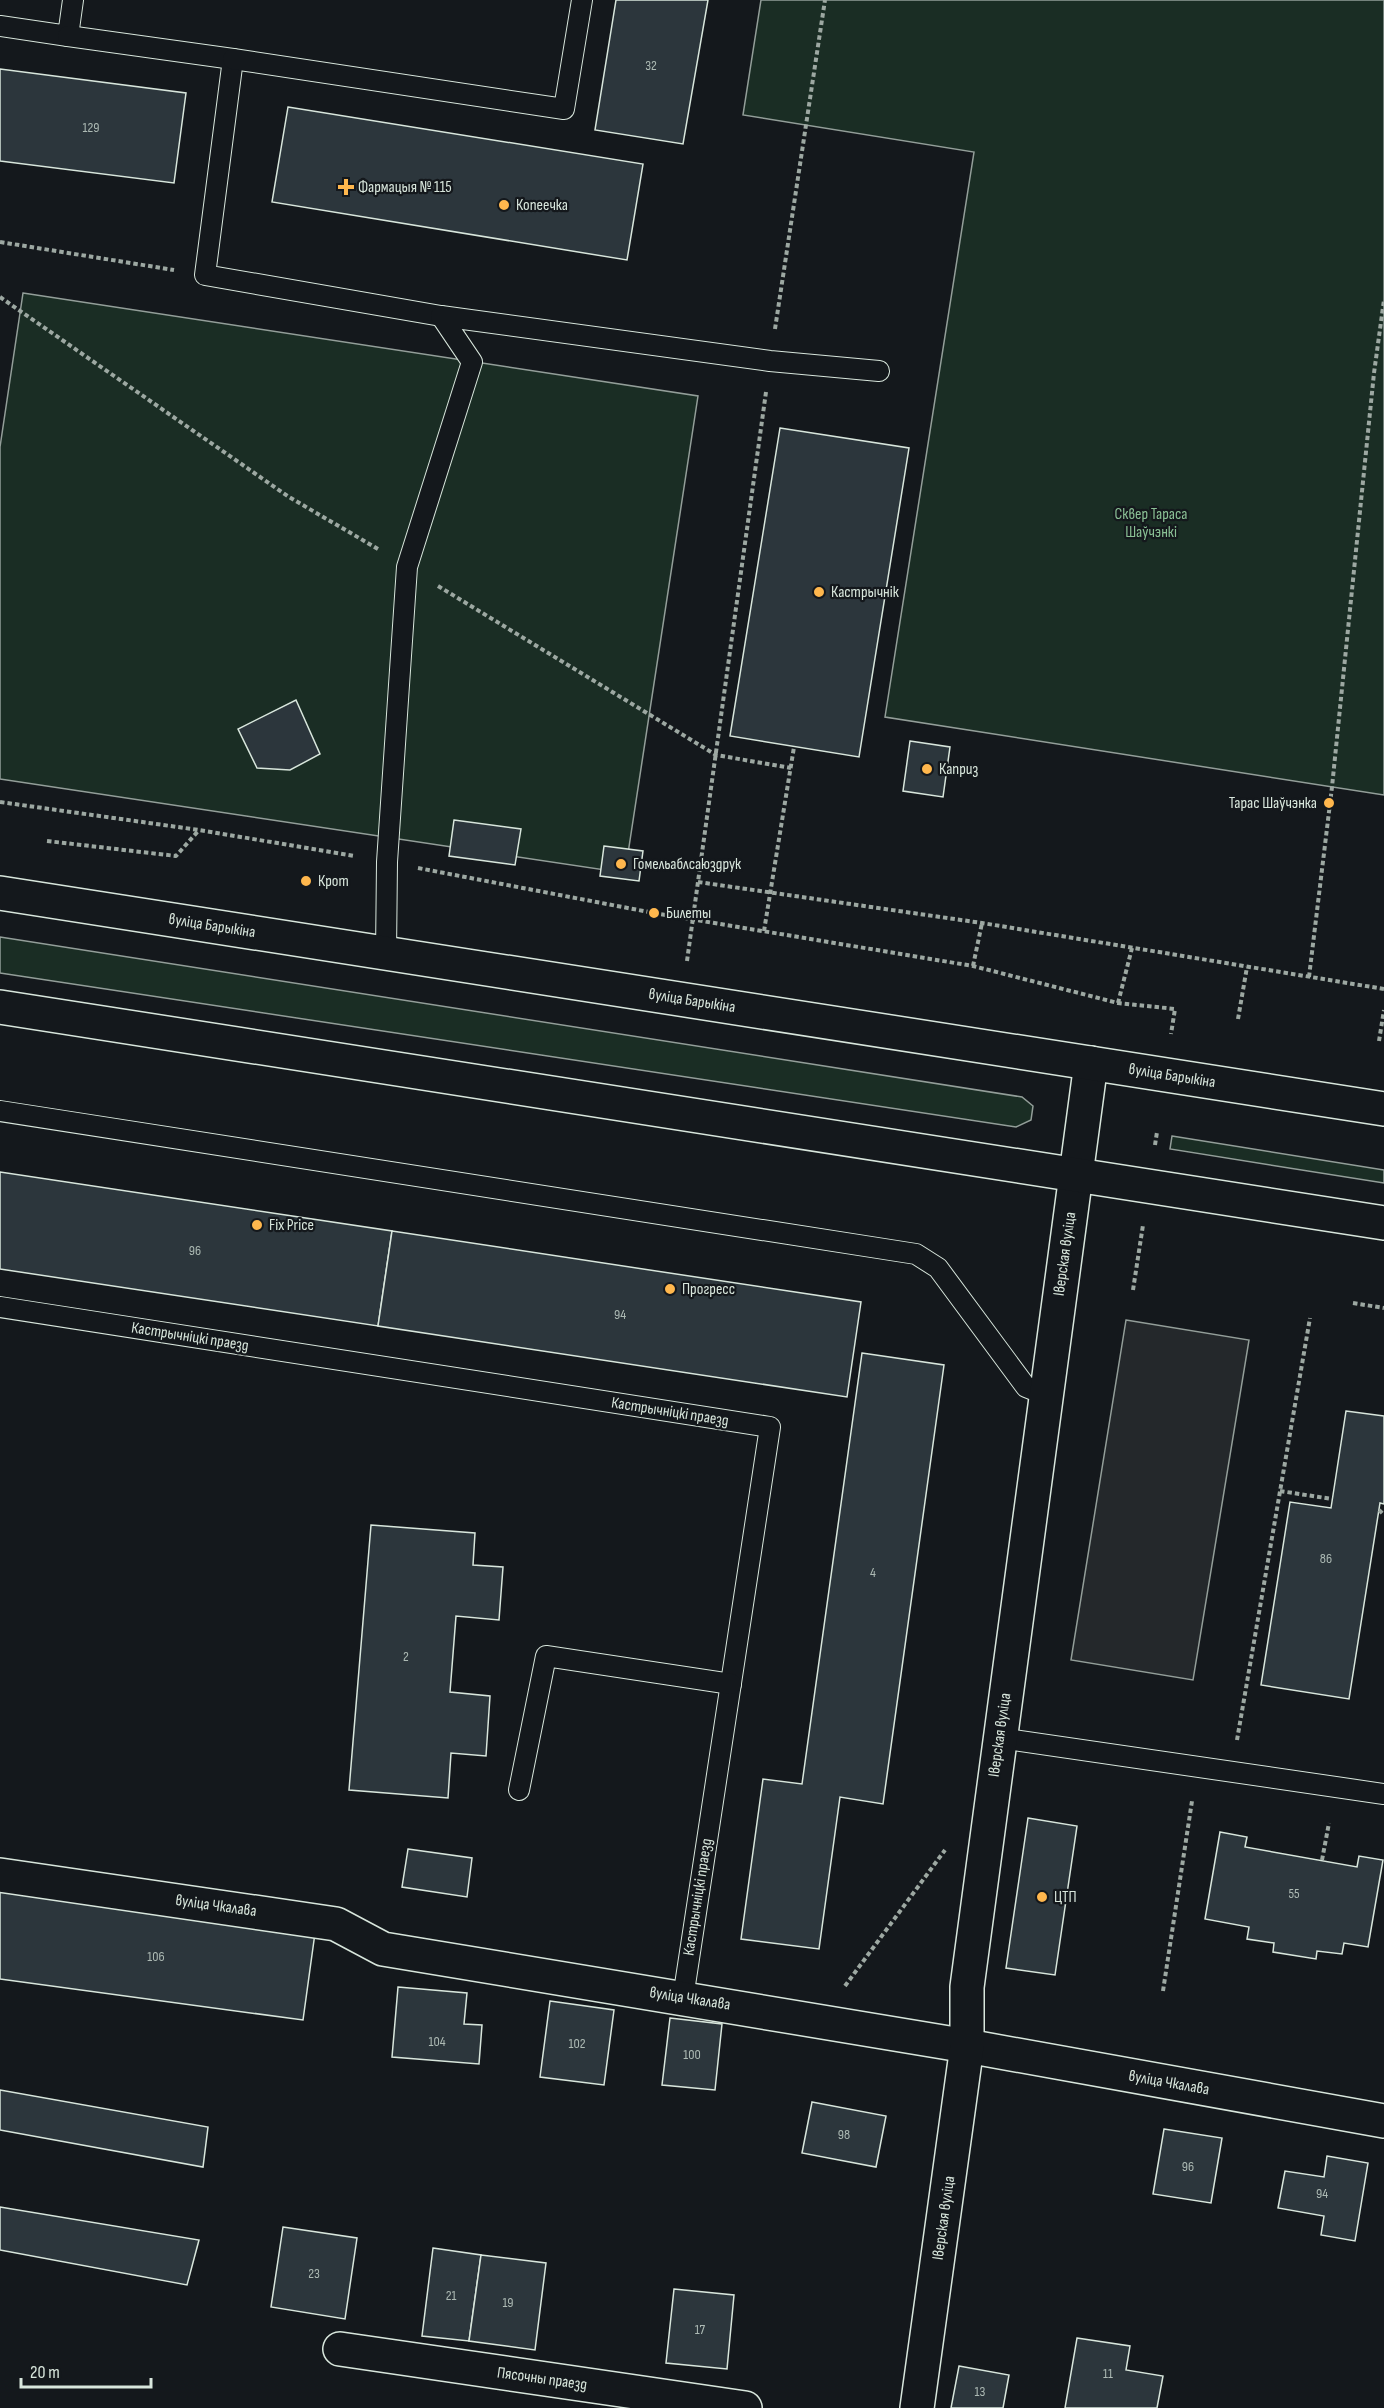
<svg xmlns="http://www.w3.org/2000/svg" width="1384" height="2408" font-family="'Sofia Sans Condensed',sans-serif">
<style>
.green{fill:#1a2d24;stroke:#939e99;stroke-width:1.5}
.parking{fill:#24282b;stroke:#939e99;stroke-width:1.5}
.building{fill:#2c363c;stroke:#d8e6dc;stroke-width:1.5}
.lines{fill:none;stroke-linecap:round;stroke-linejoin:round}
.lane-casing{stroke:#d8e6dc;stroke-width:22}
.street-casing{stroke:#d8e6dc;stroke-width:36}
.primary-casing{stroke:#d8e6dc;stroke-width:36}
.path{stroke:#9da8a2;stroke-width:4;stroke-dasharray:4.5 3;stroke-linecap:butt}
.lane{stroke:#14181c;stroke-width:20}
.street{stroke:#14181c;stroke-width:33}
.primary{stroke:#14181c;stroke-width:33}
.poi-dot{fill:#ffb74d;stroke:#14181c;stroke-width:2}
.labels{text-anchor:middle;dominant-baseline:central;stroke-width:4.5;stroke-linejoin:round;paint-order:stroke}
.number-label{font-size:14px;fill:#adbab4}
.poi-label{font-size:16px;fill:#d8e6dc;stroke:#14181c;text-anchor:start}
.park-label{font-size:16px;fill:#8ac095;stroke:#14181c}
.street-label{font-size:16px;fill:#d8e6dc;stroke:#14181c}
</style>
<rect width="100%" height="100%" fill="#14181c"/>
<g class="green">
<path d="M761,0H1384V795L885,717L974,152L743,115Z"/>
<path d="M23,293L698,396L625,873L0,779V447Z"/>
<path d="M0,937L1022,1097L1033,1106L1031,1120L1016,1127L0,973Z"/>
<path d="M1172,1136L1384,1170V1183L1170,1149Z"/>
</g>
<path class="parking" d="M1126,1320L1249,1340L1193,1680L1071,1660Z"/>
<g class="building">
<path d="M616,0H708L683,144L595,130Z"/>
<path d="M0,69L186,93L174,183L0,161Z"/>
<path d="M288,107L643,164L627,260L272,202Z"/>
<path d="M780,428L909,448L859,757L730,736Z"/>
<path d="M296,700L320,754L290,770L257,768L238,729Z"/>
<path d="M910,741L950,747L943,797L903,791Z"/>
<path d="M454,820L521,829L515,865L449,856Z"/>
<path d="M604,846L643,851L639,881L600,876Z"/>
<path d="M0,1172L392,1231L378,1326L0,1269Z"/>
<path d="M392,1231L861,1302L847,1397L378,1326Z"/>
<path d="M862,1353L944,1365L883,1804L840,1797L819,1949L741,1939L763,1779L802,1784Z"/>
<path d="M1346,1411L1384,1416V1504L1380,1503L1349,1699L1261,1685L1290,1502L1331,1508Z"/>
<path d="M371,1525L475,1533L473,1565L503,1567L499,1620L456,1616L450,1692L490,1696L486,1756L451,1753L448,1798L349,1790Z"/>
<path d="M1028,1818L1077,1826L1055,1975L1006,1968Z"/>
<path d="M1220,1832L1247,1837L1245,1847L1357,1867L1359,1856L1383,1860L1368,1947L1344,1943L1342,1954L1317,1951L1316,1959L1273,1952L1274,1943L1247,1939L1249,1927L1205,1919Z"/>
<path d="M408,1849L472,1858L467,1897L402,1887Z"/>
<path d="M0,1891L315,1933L303,2020L0,1979Z"/>
<path d="M398,1987L467,1993L464,2024L482,2025L479,2064L392,2057Z"/>
<path d="M550,2001L614,2010L604,2085L540,2077Z"/>
<path d="M670,2018L722,2024L715,2090L662,2085Z"/>
<path d="M0,2090L208,2127L203,2167L0,2130Z"/>
<path d="M812,2102L886,2116L876,2167L802,2153Z"/>
<path d="M1164,2129L1222,2138L1211,2203L1153,2194Z"/>
<path d="M1327,2156L1368,2163L1355,2241L1321,2235L1324,2216L1278,2208L1285,2171L1324,2177Z"/>
<path d="M0,2207L199,2240L187,2285L0,2250Z"/>
<path d="M283,2227L357,2238L345,2319L271,2307Z"/>
<path d="M433,2248L481,2255L469,2341L422,2336Z"/>
<path d="M481,2255L546,2263L535,2350L469,2341Z"/>
<path d="M674,2289L734,2295L727,2369L666,2363Z"/>
<path d="M1077,2338L1130,2346L1126,2370L1163,2376L1157,2408H1065Z"/>
<path d="M959,2366L1009,2375L1003,2408H951Z"/>
</g>
<g class="lines">
<g class="lane-casing">
<g id="lane">
<path d="M0,26L68,36L73,0"/>
<path d="M68,36L233,59L205,275L441,316"/>
<path d="M233,59L564,109L582,0"/>
<path d="M386,953L387,862L407,567L472,362L441,316L770,361L879,371"/>
<path d="M0,1111L916,1254L938,1268L1026,1387L1046,1395"/>
<path d="M0,1307L770,1427L683,1998"/>
<path d="M1000,1738L1384,1794"/>
<path d="M519,1790L546,1656L731,1684"/>
</g>
</g>
<g class="street-casing">
<g id="street">
<path d="M0,1875L336,1924L383,1949L967,2046L1384,2121"/>
<path d="M340,2349L745,2408"/>
<path d="M917,2408L967,2046V1987L1091,1063"/>
</g>
</g>
<g class="primary-casing">
<g id="primary">
<path d="M0,893L1384,1109"/>
<path d="M0,1007L1384,1223"/>
</g>
</g>
<g class="path">
<path d="M0,242L174,270"/>
<path d="M0,297L289,497L378,549"/>
<path d="M775,329L825,0"/>
<path d="M438,586L716,755L791,768"/>
<path d="M0,802L199,830L355,856"/>
<path d="M47,841L176,856L199,830"/>
<path d="M418,868L654,913L973,966L1118,1003L1175,1009L1171,1034"/>
<path d="M698,882L982,923L1384,989"/>
<path d="M764,931L794,747"/>
<path d="M687,961L766,392"/>
<path d="M973,966L982,923"/>
<path d="M1309,977L1332,787L1374,373L1384,300"/>
<path d="M1118,1003L1132,948"/>
<path d="M1238,1019L1247,967"/>
<path d="M1379,1041L1384,1010"/>
<path d="M1155,1145L1157,1132"/>
<path d="M1133,1290L1143,1225"/>
<path d="M1353,1303L1384,1308"/>
<path d="M1280,1491L1332,1499"/>
<path d="M1379,1510L1384,1515"/>
<path d="M1237,1740L1310,1318"/>
<path d="M1322,1860L1329,1823"/>
<path d="M845,1986L945,1850"/>
<path d="M1163,1991L1192,1801"/>
</g>
<use href="#lane" class="lane"/>
<use href="#street" class="street"/>
<use href="#primary" class="primary"/>
</g>
<g class="poi-dot">
<path d="M343 178h6v6h6v6h-6v6h-6v-6h-6v-6h6z"/>
<circle cx="504" cy="205" r="6"/>
<circle cx="819" cy="592" r="6"/>
<circle cx="927" cy="769" r="6"/>
<circle cx="1329" cy="803" r="6"/>
<circle cx="621" cy="864" r="6"/>
<circle cx="306" cy="881" r="6"/>
<circle cx="654" cy="913" r="6"/>
<circle cx="257" cy="1225" r="6"/>
<circle cx="670" cy="1289" r="6"/>
<circle cx="1042" cy="1897" r="6"/>
</g>
<g class="labels">
<g class="number-label">
<text x="651" y="65">32</text>
<text x="91" y="127">129</text>
<text x="195" y="1250">96</text>
<text x="620" y="1314">94</text>
<text x="1326" y="1558">86</text>
<text x="873" y="1572">4</text>
<text x="406" y="1656">2</text>
<text x="1294" y="1893">55</text>
<text x="156" y="1956">106</text>
<text x="437" y="2041">104</text>
<text x="577" y="2043">102</text>
<text x="692" y="2054">100</text>
<text x="844" y="2134">98</text>
<text x="1188" y="2166">96</text>
<text x="1322" y="2193">94</text>
<text x="314" y="2273">23</text>
<text x="451" y="2295">21</text>
<text x="508" y="2302">19</text>
<text x="700" y="2329">17</text>
<text x="1108" y="2373">11</text>
<text x="980" y="2391">13</text>
</g>
<g class="poi-label">
<text x="358" y="187">Фармацыя № 115</text>
<text x="516" y="205">Копеечка</text>
<text x="831" y="592">Кастрычнік</text>
<text x="939" y="769">Каприз</text>
<text x="1317" y="803" text-anchor="end">Тарас Шаўчэнка</text>
<text x="633" y="864">Гомельаблсаюздрук</text>
<text x="318" y="881">Крот</text>
<text x="666" y="913">Билеты</text>
<text x="269" y="1225">Fix Price</text>
<text x="682" y="1289">Прогресс</text>
<text x="1054" y="1897">ЦТП</text>
</g>
<g class="park-label">
<text x="1151" y="514">Сквер Тараса<tspan x="1151" dy="18">Шаўчэнкі</tspan></text>
</g>
<g class="street-label">
<text transform="translate(212 926) rotate(9)">вуліца Барыкіна</text>
<text transform="translate(692 1001) rotate(9)">вуліца Барыкіна</text>
<text transform="translate(1172 1076) rotate(9)">вуліца Барыкіна</text>
<text transform="translate(1065 1254) rotate(-82)">Іверская вуліца</text>
<text transform="translate(190 1337) rotate(9)">Кастрычніцкі праезд</text>
<text transform="translate(670 1412) rotate(9)">Кастрычніцкі праезд</text>
<text transform="translate(1000 1735) rotate(-82)">Іверская вуліца</text>
<text transform="translate(698 1897) rotate(-81)">Кастрычніцкі праезд</text>
<text transform="translate(216 1906) rotate(8)">вуліца Чкалава</text>
<text transform="translate(690 1999) rotate(9)">вуліца Чкалава</text>
<text transform="translate(1169 2083) rotate(10)">вуліца Чкалава</text>
<text transform="translate(944 2218) rotate(-82)">Іверская вуліца</text>
<text transform="translate(542 2379) rotate(8)">Пясочны праезд</text>
</g>
</g>
<path d="M21 2378v9h130v-9" fill="none" stroke="#d8e6dc" stroke-width="3"/>
<text x="30" y="2378" font-size="18" fill="#d8e6dc" stroke="#14181c" stroke-width="4.5" paint-order="stroke">20 m</text>
</svg>
